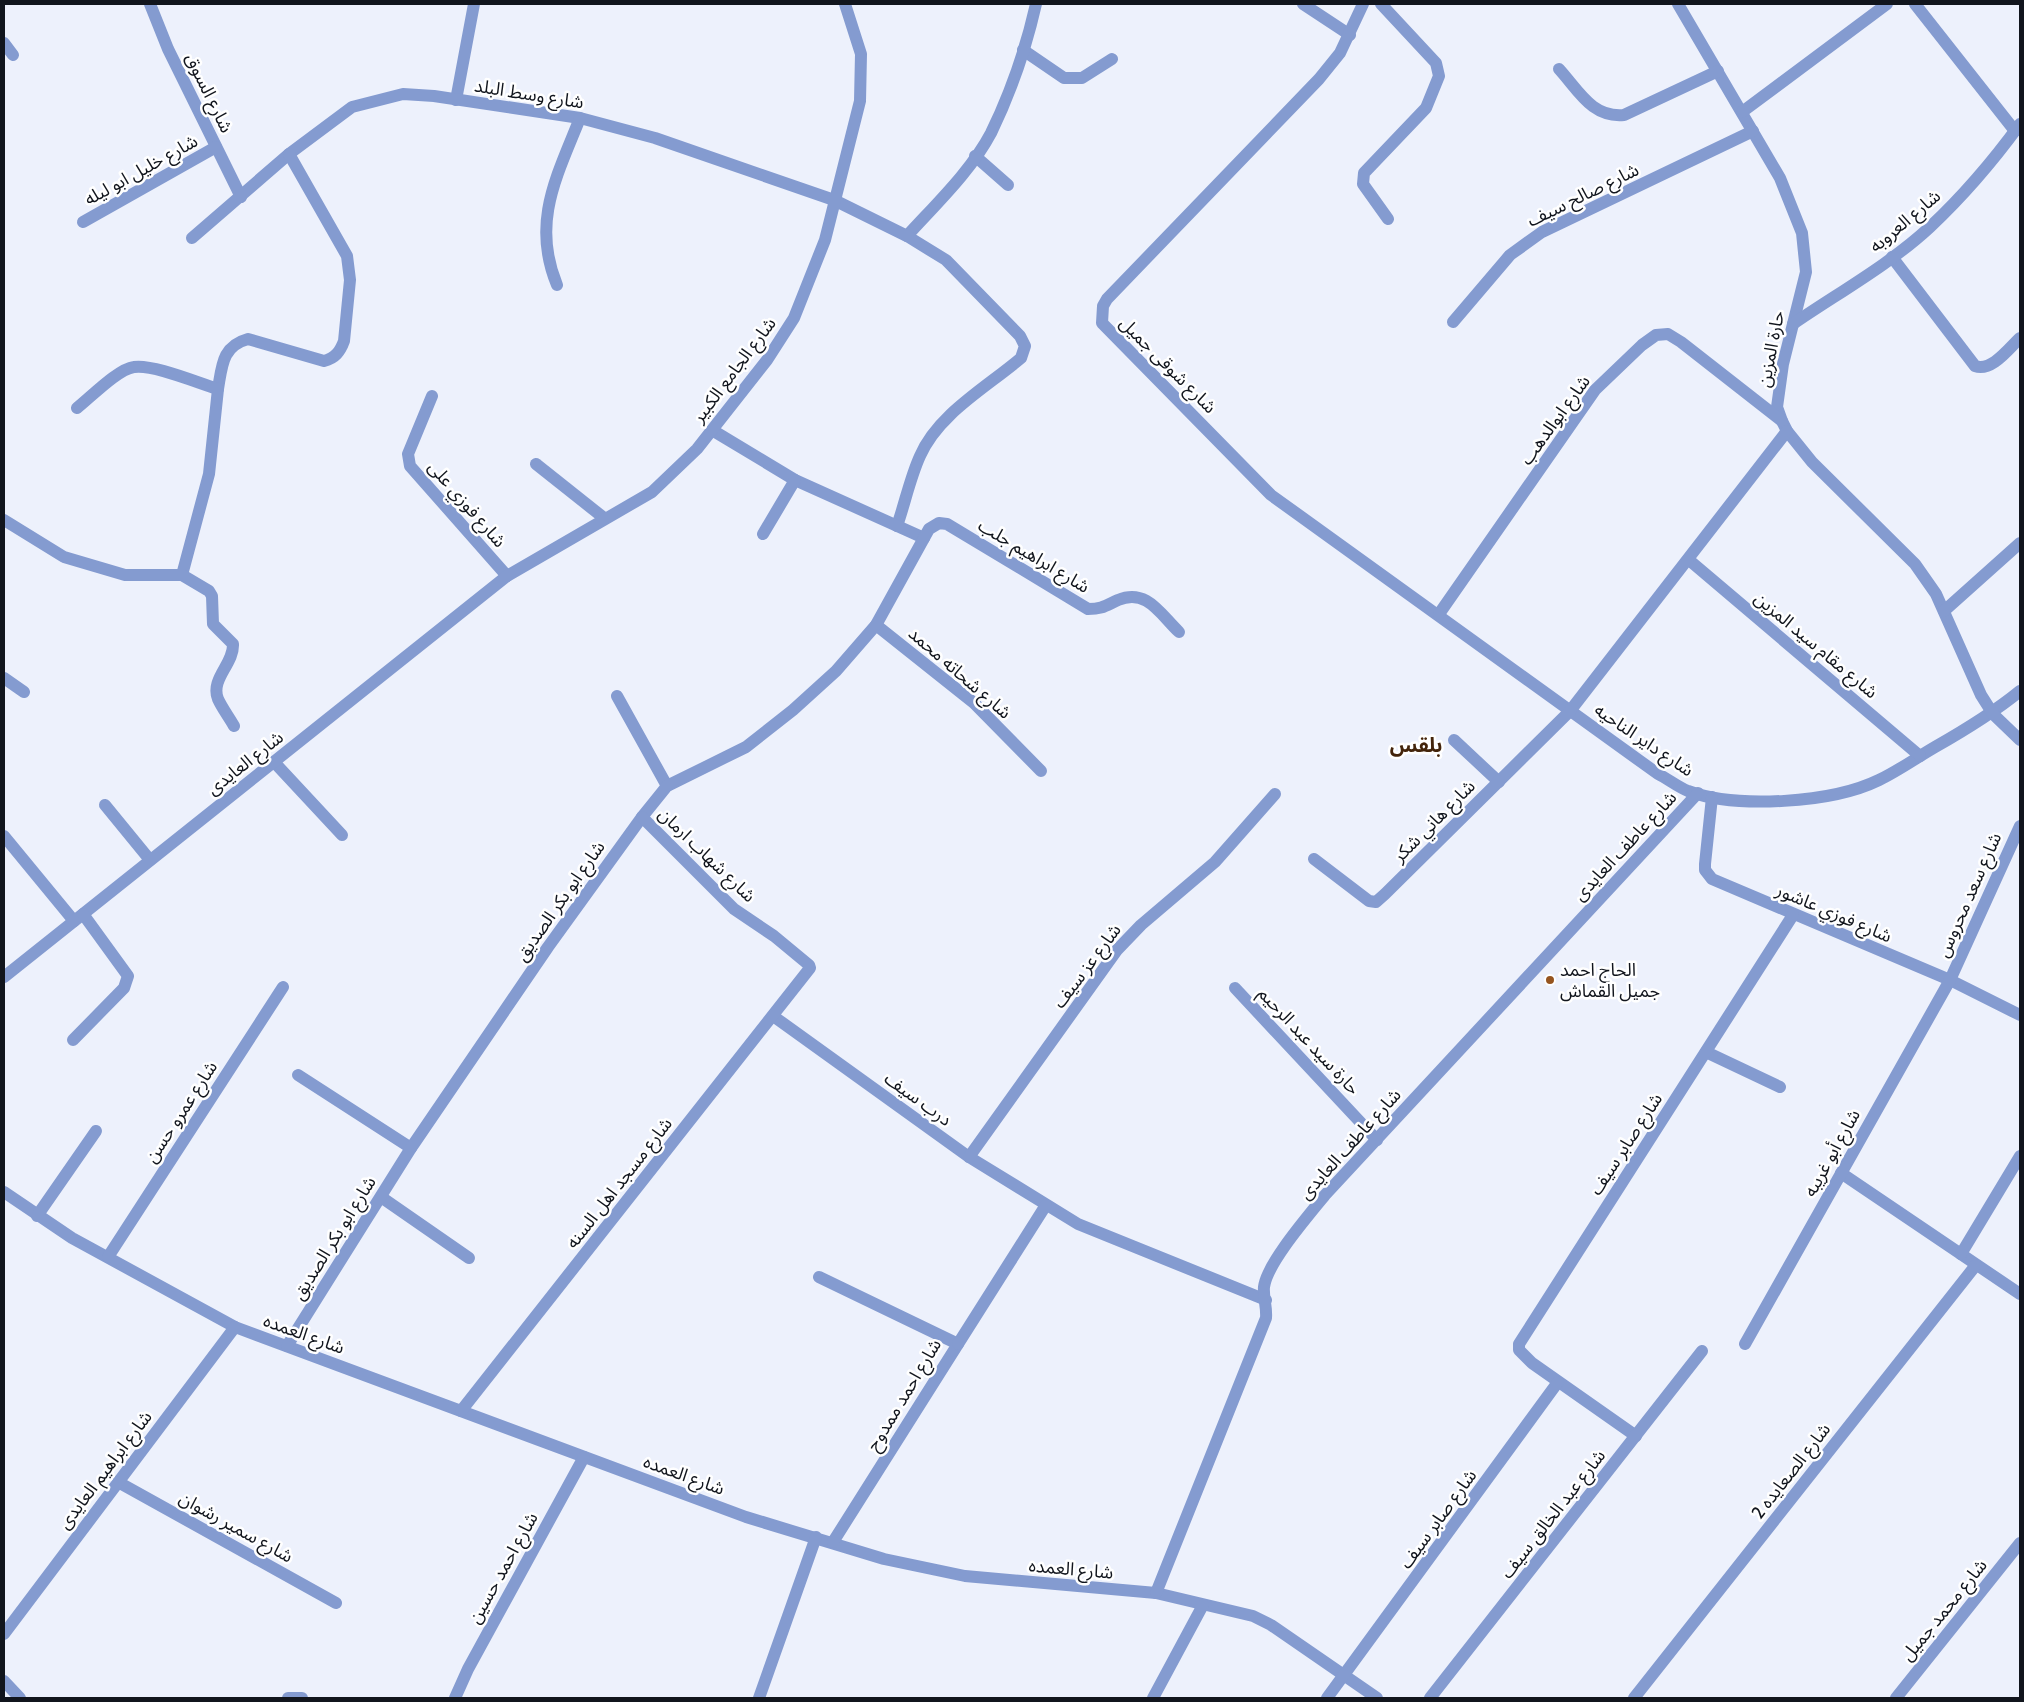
<svg xmlns="http://www.w3.org/2000/svg" width="2024" height="1702" font-family="Cabin,'Noto Sans Arabic',sans-serif">
<style>
.lines{fill:none;stroke-linecap:round;stroke-linejoin:round}
.minor{stroke:#849bd0;stroke-width:12}
.poi-dot{fill:#95541f;stroke:#fff;stroke-width:2}
.labels{text-anchor:middle;dominant-baseline:central;stroke-width:5;stroke-linejoin:round;paint-order:stroke}
.street-label{font-size:18px;fill:#11151d;stroke:#fff}
.poi-label{font-size:18px;fill:#11151d;stroke:#fff;text-anchor:start}
.quarter-label{font-size:20px;font-weight:bold;fill:#43240b;stroke:#fff}
</style>
<rect width="100%" height="100%" fill="#edf1fc"/>
<g class="lines">
<g class="minor">
<path d="M150,4L168,49L241,197"/>
<path d="M1303,4L1350,35"/>
<path d="M1363,4L1340,53L1319,79L1107,299L1103,306L1102,323L1271,495L1658,774C1668,779 1678,787 1688,791C1737,809 1832,803 1879,780C1898,771 1916,758 1935,747C1965,730 1993,713 2020,691"/>
<path d="M1381,4L1436,63L1439,76L1426,108L1364,173L1363,184L1388,219"/>
<path d="M1678,4L1780,178L1802,233L1806,272L1783,364L1777,407L1782,421L1787,431L1812,462L1915,564L1936,594L1981,695L1993,714L2020,740"/>
<path d="M1915,4L2015,131"/>
<path d="M4,43L13,55"/>
<path d="M1023,50L1064,78H1082L1112,59"/>
<path d="M1559,69C1579,91 1592,118 1624,115L1718,71"/>
<path d="M456,100L474,4"/>
<path d="M1742,112L1887,4"/>
<path d="M975,156L1008,185"/>
<path d="M83,222L216,147"/>
<path d="M907,236C936,204 971,171 991,133C1011,92 1026,48 1036,4"/>
<path d="M192,238L289,154L352,107L403,94L434,96L580,118L655,138L834,200L907,236L946,260L1020,336L1025,346L1021,358C987,387 938,414 920,456C910,478 905,503 897,526"/>
<path d="M1892,257L1975,366C1992,372 2009,348 2020,338"/>
<path d="M557,285C531,222 557,176 580,118"/>
<path d="M1453,322L1510,255L1542,232L1753,131"/>
<path d="M1793,324C1838,293 1889,265 1930,227C1964,195 1993,161 2020,124"/>
<path d="M218,389C222,366 222,346 248,339L324,361C335,358 340,352 344,341L350,280L347,256L289,154"/>
<path d="M432,396L408,454L410,466L507,576"/>
<path d="M77,408C91,397 118,369 134,367C153,364 198,383 218,389L209,474L182,575"/>
<path d="M712,430L795,480L924,538"/>
<path d="M536,464L604,518"/>
<path d="M4,520L64,557L125,575H182L209,591L212,596L213,624L233,644C234,664 210,679 218,699C222,708 229,717 234,726"/>
<path d="M763,534L795,480"/>
<path d="M1689,560L1920,756"/>
<path d="M1944,611L2020,543"/>
<path d="M1439,614L1595,390L1642,345L1656,335L1668,334L1681,342L1782,421"/>
<path d="M876,625L974,703L1041,771"/>
<path d="M4,678L24,692"/>
<path d="M617,696L667,786"/>
<path d="M1454,740L1499,782"/>
<path d="M274,762L342,835"/>
<path d="M1712,797L1705,864V870L1712,879L1950,980L2020,1015"/>
<path d="M105,805L150,860"/>
<path d="M4,836L74,921"/>
<path d="M1314,859L1369,901L1376,902L1385,894L1570,711L1787,431"/>
<path d="M4,977L507,576L652,492L697,449L767,360L794,318L825,240L860,101L861,54L845,4"/>
<path d="M1235,988L1377,1140"/>
<path d="M773,1016L969,1157L1078,1224L1266,1300"/>
<path d="M73,1040L124,988L128,976L83,914"/>
<path d="M1706,1052L1780,1087"/>
<path d="M298,1075L411,1148"/>
<path d="M969,1157L1117,950L1141,925L1215,862L1275,794"/>
<path d="M1841,1173L2020,1294"/>
<path d="M4,1192L72,1238L235,1327L746,1517L884,1559L965,1576L1156,1593L1253,1616L1271,1625L1377,1698"/>
<path d="M381,1197L469,1258"/>
<path d="M37,1216L96,1131"/>
<path d="M1961,1254L2020,1156"/>
<path d="M108,1257L283,987"/>
<path d="M819,1277L958,1344L833,1542"/>
<path d="M958,1344L1046,1205"/>
<path d="M1745,1344L1950,980L2020,826"/>
<path d="M287,1346L411,1148L548,947L642,817L667,786L746,747L793,710L836,671L876,625L929,529L939,523L947,524L1088,609C1102,609 1105,606 1118,600C1147,588 1160,614 1179,632"/>
<path d="M461,1411L810,968L809,965L774,936L734,909L642,817"/>
<path d="M1636,1436L1532,1363L1519,1350V1344L1793,915"/>
<path d="M118,1482L336,1603"/>
<path d="M1156,1593L1266,1318C1267,1307 1263,1297 1264,1287C1267,1263 1309,1215 1325,1195L1698,793"/>
<path d="M4,1634L235,1327"/>
<path d="M4,1681L20,1698"/>
<path d="M288,1698H302"/>
<path d="M455,1698L468,1669L584,1457"/>
<path d="M759,1698L816,1537"/>
<path d="M1153,1698L1203,1605"/>
<path d="M1327,1698L1558,1382"/>
<path d="M1430,1698L1702,1351"/>
<path d="M1634,1698L1976,1265"/>
<path d="M1896,1698L2020,1543"/>
</g>
</g>
<circle class="poi-dot" cx="1550" cy="980" r="5"/>
<g class="labels">
<g class="street-label">
<text transform="translate(209 93) rotate(64)">شارع السوق</text>
<text transform="translate(529 94) rotate(9)">شارع وسط البلد</text>
<text transform="translate(141 170) rotate(-29)">شارع خليل ابو ليله</text>
<text transform="translate(1583 195) rotate(-26)">شارع صالح سيف</text>
<text transform="translate(1905 221) rotate(-40)">شارع العروبه</text>
<text transform="translate(1771 349) rotate(-79)">حارة المزين</text>
<text transform="translate(1168 365) rotate(45)">شارع شوقى جميل</text>
<text transform="translate(734 370) rotate(-53)">شارع الجامع الكبير</text>
<text transform="translate(1555 420) rotate(-54)">شارع ابوالدهب</text>
<text transform="translate(467 504) rotate(49)">شارع فوزي على</text>
<text transform="translate(1034 556) rotate(31)">شارع ابراهيم جلب</text>
<text transform="translate(1816 645) rotate(40)">شارع مقام سيد المزين</text>
<text transform="translate(960 673) rotate(41)">شارع شحاته محمد</text>
<text transform="translate(1644 740) rotate(34)">شارع داير الناحيه</text>
<text transform="translate(245 763) rotate(-38)">شارع العايدى</text>
<text transform="translate(1434 821) rotate(-45)">شارع هاني شكر</text>
<text transform="translate(1625 846) rotate(-47)">شارع عاطف العايدى</text>
<text transform="translate(707 855) rotate(44)">شارع شهاب ارمان</text>
<text transform="translate(1969 895) rotate(-66)">شارع سعد محروس</text>
<text transform="translate(560 901) rotate(-55)">شارع ابو بكر الصديق</text>
<text transform="translate(1834 913) rotate(23)">شارع فوزي عاشور</text>
<text transform="translate(1087 966) rotate(-53)">شارع عز سيف</text>
<text transform="translate(1309 1041) rotate(47)">حارة سيد عبد الرحيم</text>
<text transform="translate(918 1099) rotate(36)">درب سيف</text>
<text transform="translate(181 1112) rotate(-57)">شارع عمرو حسن</text>
<text transform="translate(1350 1144) rotate(-48)">شارع عاطف العايدى</text>
<text transform="translate(1626 1144) rotate(-57)">شارع صابر سيف</text>
<text transform="translate(1832 1153) rotate(-61)">شارع أبو غريبه</text>
<text transform="translate(619 1183) rotate(-52)">شارع مسجد اهل السنه</text>
<text transform="translate(334 1238) rotate(-58)">شارع ابو بكر الصديق</text>
<text transform="translate(304 1334) rotate(20)">شارع العمده</text>
<text transform="translate(904 1395) rotate(-59)">شارع احمد ممدوح</text>
<text transform="translate(105 1470) rotate(-53)">شارع ابراهيم العايدى</text>
<text transform="translate(1791 1471) rotate(-52)">شارع الصعايده 2</text>
<text transform="translate(684 1475) rotate(20)">شارع العمده</text>
<text transform="translate(1553 1514) rotate(-52)">شارع عبد الخالق سيف</text>
<text transform="translate(1438 1519) rotate(-54)">شارع صابر سيف</text>
<text transform="translate(236 1527) rotate(29)">شارع سمير رشوان</text>
<text transform="translate(503 1568) rotate(-61)">شارع احمد حسين</text>
<text transform="translate(1071 1569) rotate(5)">شارع العمده</text>
<text transform="translate(1944 1610) rotate(-51)">شارع محمد جميل</text>
</g>
<g class="poi-label">
<text x="1560" y="970">الحاج احمد<tspan x="1560" dy="21">جميل القماش</tspan></text>
</g>
<g class="quarter-label">
<text x="1416" y="745">بلقس</text>
</g>
</g>
<rect width="2024" height="1702" fill="none" stroke="#11151d" stroke-width="10"/>
</svg>
